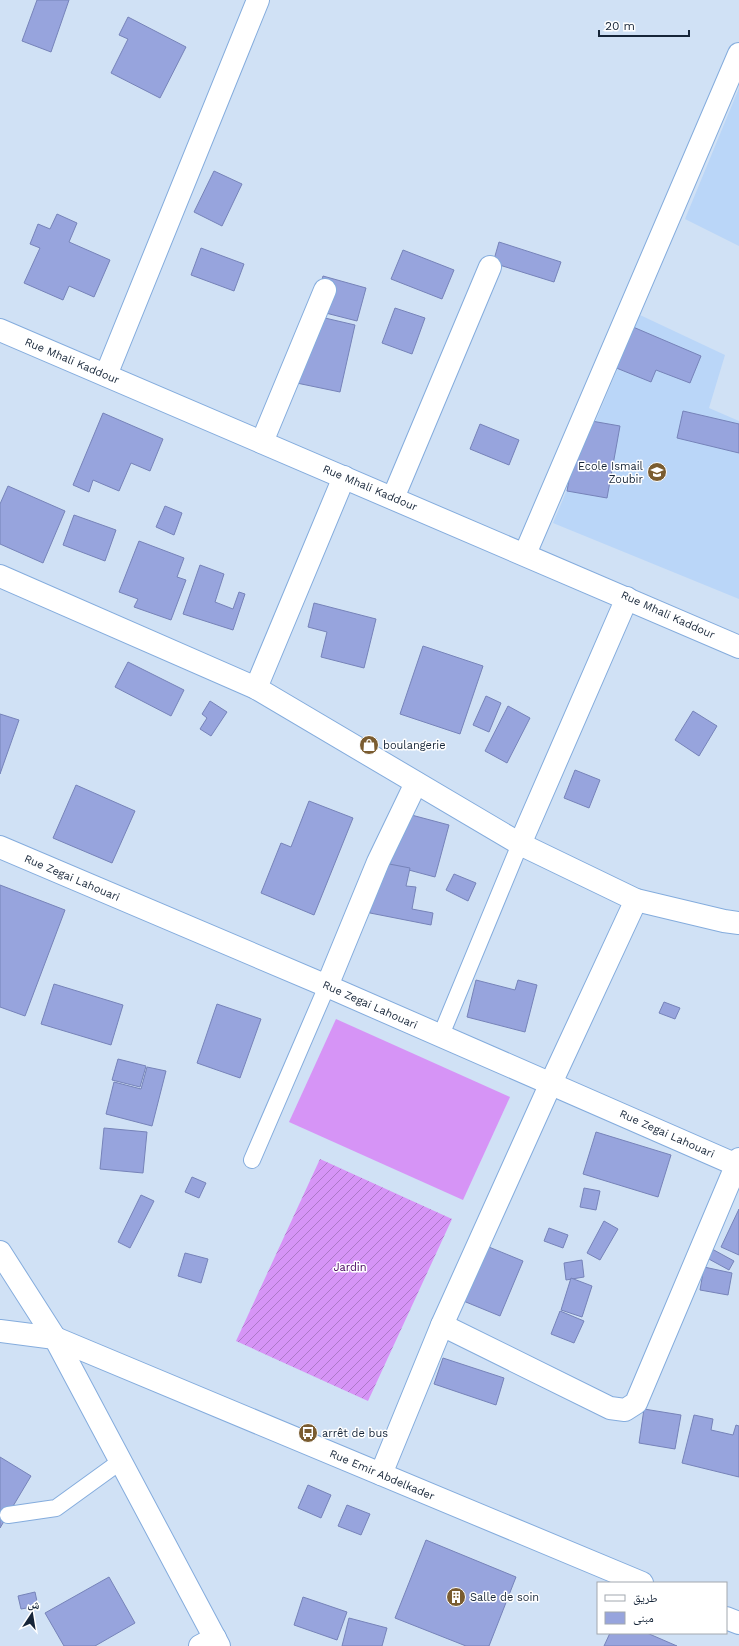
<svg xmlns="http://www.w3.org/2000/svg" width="739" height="1646" font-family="'Work Sans','Noto Naskh Arabic',sans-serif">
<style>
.built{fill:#bad6f8}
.grass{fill:#d694f6}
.garden{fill:url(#garden-furrows)}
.building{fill:#97a4dd;stroke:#7683b9}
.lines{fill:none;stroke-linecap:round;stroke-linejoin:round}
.service-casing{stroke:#84acdd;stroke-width:18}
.minor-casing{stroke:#84acdd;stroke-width:24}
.secondary-casing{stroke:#84acdd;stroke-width:24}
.service{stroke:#fff;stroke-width:16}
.minor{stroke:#fff;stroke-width:22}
.secondary{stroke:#fff;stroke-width:22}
.labels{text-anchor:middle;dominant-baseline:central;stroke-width:3;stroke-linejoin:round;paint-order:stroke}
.street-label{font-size:11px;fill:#162538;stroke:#fff}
.poi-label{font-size:11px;fill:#162538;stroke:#fff;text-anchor:start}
.park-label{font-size:11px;fill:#46005f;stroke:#fff}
</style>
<defs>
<pattern id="garden-furrows" width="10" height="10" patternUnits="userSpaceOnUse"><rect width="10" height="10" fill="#d694f6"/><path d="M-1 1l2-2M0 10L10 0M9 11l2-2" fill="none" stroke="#ad79c8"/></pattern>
</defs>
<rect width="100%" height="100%" fill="#d0e1f5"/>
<g class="built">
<path d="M739,88V246L685,219Z"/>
<path d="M640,315L725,355L709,408L739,421V599L553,523Z"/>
</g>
<path class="grass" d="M336,1019L510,1097L463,1200L289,1122Z"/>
<path class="garden" d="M320,1159L452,1219L368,1401L236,1341Z"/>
<g class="building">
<path d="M37,0H69L51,52L22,41Z"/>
<path d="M128,17L186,47L160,98L111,73L128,39L119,35Z"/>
<path d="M214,171L242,184L222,226L194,212Z"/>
<path d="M57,214L77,223L69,242L110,260L94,297L69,286L63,300L24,283L40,248L30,244L38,224L50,229Z"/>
<path d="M499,242L561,262L554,282L493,263Z"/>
<path d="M201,248L244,264L234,291L191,275Z"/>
<path d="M403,250L454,270L442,299L391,279Z"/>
<path d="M323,276L366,288L357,321L314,310Z"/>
<path d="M395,308L425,318L412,354L382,343Z"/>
<path d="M312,315L355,325L340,392L287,381Z"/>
<path d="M626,324L701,356L690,383L656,370L651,382L609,365Z"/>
<path d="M683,411L739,424V453L677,438Z"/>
<path d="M103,413L163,439L150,471L131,463L119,491L93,480L89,492L73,485Z"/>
<path d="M580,419L620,426L607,498L567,491Z"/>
<path d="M480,424L519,440L509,465L470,449Z"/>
<path d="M8,486L65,511L43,563L0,544V504Z"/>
<path d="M165,506L182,513L174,535L156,527Z"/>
<path d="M74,515L116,530L105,561L63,545Z"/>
<path d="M139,541L184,558L177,577L186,580L171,620L134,607L138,599L119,592Z"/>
<path d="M200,565L224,574L215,602L233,609L239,592L245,594L233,630L183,614Z"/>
<path d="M314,603L376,619L364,668L321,657L327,632L308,627Z"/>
<path d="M423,646L483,666L460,734L400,714Z"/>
<path d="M128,662L184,690L171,716L115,687Z"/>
<path d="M486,696L501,703L489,732L473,725Z"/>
<path d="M210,701L227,712L211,736L200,729L207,718L202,714Z"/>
<path d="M508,706L530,718L507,763L485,751Z"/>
<path d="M693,711L717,726L699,756L675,740Z"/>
<path d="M0,714L19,720L0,774Z"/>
<path d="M575,770L600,780L589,808L564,798Z"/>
<path d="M76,785L135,811L112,863L53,838Z"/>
<path d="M309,801L353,818L314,915L261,893L281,843L291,847Z"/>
<path d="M404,813L449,825L435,877L390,865Z"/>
<path d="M379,862L410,868L406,886L416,887L412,909L433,913L431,925L370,913Z"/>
<path d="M454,874L476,883L468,901L446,890Z"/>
<path d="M0,885L65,910L25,1016L0,1007Z"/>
<path d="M476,980L515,990L518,980L537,985L525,1032L467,1017Z"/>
<path d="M54,984L123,1005L111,1045L41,1024Z"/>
<path d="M664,1002L680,1008L675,1019L659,1013Z"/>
<path d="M217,1004L261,1019L240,1078L197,1063Z"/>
<path d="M118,1059L146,1066L140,1087L112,1080Z"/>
<path d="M147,1067L166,1071L152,1126L106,1114L114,1082L141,1089Z"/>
<path d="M104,1128L147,1132L143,1173L100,1169Z"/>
<path d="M596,1132L671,1155L658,1197L583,1174Z"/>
<path d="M192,1177L206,1183L199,1198L185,1192Z"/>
<path d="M584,1188L600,1191L596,1210L580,1207Z"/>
<path d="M141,1195L154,1201L130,1248L118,1242Z"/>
<path d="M739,1209V1255L721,1247Z"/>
<path d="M604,1221L618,1229L600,1260L587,1253Z"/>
<path d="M549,1228L568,1235L563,1248L544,1241Z"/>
<path d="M484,1245L523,1261L500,1316L461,1300Z"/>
<path d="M712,1249L734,1261L729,1270L707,1258Z"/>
<path d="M185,1253L208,1259L201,1283L178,1276Z"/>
<path d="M582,1260L584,1277L566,1280L564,1263Z"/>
<path d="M704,1267L732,1273L728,1295L700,1290Z"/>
<path d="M571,1278L592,1286L582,1317L561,1310Z"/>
<path d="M560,1311L584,1321L574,1343L551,1334Z"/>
<path d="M443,1358L504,1378L496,1405L434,1384Z"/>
<path d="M644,1409L681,1415L675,1449L639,1443Z"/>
<path d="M694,1415L713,1419L711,1430L733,1435L736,1425L739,1426V1477L682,1463Z"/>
<path d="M0,1457L31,1476L0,1528Z"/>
<path d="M308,1485L331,1495L321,1518L298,1508Z"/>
<path d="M347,1505L370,1514L361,1535L338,1526Z"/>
<path d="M426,1540L516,1577L489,1646H466L395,1618Z"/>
<path d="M109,1577L135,1623L95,1646H64L45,1613Z"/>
<path d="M35,1592L38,1606L21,1609L18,1596Z"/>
<path d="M303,1597L347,1612L337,1640L294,1625Z"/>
<path d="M349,1618L387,1628L382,1646H342Z"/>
<path d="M610,1633H647L677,1646H604Z"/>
</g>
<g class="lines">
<g class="service-casing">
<g id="service">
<path d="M441,1035L520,844"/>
<path d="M252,1160L327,986"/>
<path d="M8,1515L56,1508L121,1461"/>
</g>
</g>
<g class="minor-casing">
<g id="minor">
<path d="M0,330L739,647"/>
<path d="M106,375L258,0"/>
<path d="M262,442L325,290"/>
<path d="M393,498L490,267"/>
<path d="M525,554L739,54"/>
<path d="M0,576L256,688L520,844L636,900L724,921L739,923"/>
<path d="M256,688L344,477"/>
<path d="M520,844L627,598"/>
<path d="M0,847L327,986L739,1166"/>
<path d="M327,986L378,862L416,783"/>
<path d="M442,1325L610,1408L625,1410L636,1403L739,1159"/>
<path d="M55,1338L642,1583"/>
<path d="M381,1474L442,1325L551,1083L636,900"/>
<path d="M726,1618L739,1623"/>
<path d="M200,1646L215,1638"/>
</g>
</g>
<g class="secondary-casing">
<g id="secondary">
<path d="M0,1252L55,1338L219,1646"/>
<path d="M0,1331L55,1338"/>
</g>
</g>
<use href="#service" class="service"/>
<use href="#minor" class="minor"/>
<use href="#secondary" class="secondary"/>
</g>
<defs>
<g id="school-disc" transform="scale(1)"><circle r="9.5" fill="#7a5c30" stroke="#fff"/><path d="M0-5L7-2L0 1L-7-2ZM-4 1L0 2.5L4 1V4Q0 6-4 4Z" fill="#fff"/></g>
<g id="shop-disc" transform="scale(1)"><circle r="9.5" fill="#7a5c30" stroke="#fff"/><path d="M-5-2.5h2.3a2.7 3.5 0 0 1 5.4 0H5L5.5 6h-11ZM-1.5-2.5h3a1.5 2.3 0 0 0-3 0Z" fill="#fff"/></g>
<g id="bus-disc" transform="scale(1)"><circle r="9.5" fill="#7a5c30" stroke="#fff"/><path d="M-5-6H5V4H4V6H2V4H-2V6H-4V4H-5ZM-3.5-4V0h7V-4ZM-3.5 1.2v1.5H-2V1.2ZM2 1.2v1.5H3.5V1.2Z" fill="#fff"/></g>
<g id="building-disc" transform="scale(1)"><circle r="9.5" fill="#7a5c30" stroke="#fff"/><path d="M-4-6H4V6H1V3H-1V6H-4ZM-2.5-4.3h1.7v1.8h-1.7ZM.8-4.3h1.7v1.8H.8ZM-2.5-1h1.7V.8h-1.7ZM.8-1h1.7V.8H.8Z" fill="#fff"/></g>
</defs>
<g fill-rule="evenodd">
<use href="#school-disc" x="657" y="472"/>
<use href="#shop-disc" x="369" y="745"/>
<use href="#bus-disc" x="308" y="1433"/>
<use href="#building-disc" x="456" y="1597"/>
</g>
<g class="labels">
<g class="street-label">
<text transform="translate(72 361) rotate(23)">Rue Mhali Kaddour</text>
<text transform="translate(370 488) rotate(23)">Rue Mhali Kaddour</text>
<text transform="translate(668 615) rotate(24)">Rue Mhali Kaddour</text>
<text transform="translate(72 878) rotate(23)">Rue Zegai Lahouari</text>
<text transform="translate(370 1005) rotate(24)">Rue Zegai Lahouari</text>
<text transform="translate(667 1134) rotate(24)">Rue Zegai Lahouari</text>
<text transform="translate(382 1475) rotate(23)">Rue Emir Abdelkader</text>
</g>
<g class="poi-label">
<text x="643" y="466" text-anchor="end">Ecole Ismail<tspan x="643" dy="13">Zoubir</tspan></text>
<text x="383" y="745">boulangerie</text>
<text x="322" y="1433">arrêt de bus</text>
<text x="470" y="1597">Salle de soin</text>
</g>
<g class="park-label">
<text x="350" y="1267">Jardin</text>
</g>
</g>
<rect x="597" y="1582" width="130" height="52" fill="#ffffff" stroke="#a2a8af"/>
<rect x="605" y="1595" width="20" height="6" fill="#ffffff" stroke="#a2a8af"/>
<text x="633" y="1602" font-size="12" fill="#162538">طريق</text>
<rect x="605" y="1612" width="20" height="12" fill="#97a4dd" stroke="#a2a8af"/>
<text x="633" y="1622" font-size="12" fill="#162538">مبنى</text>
<g transform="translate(32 1614) rotate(12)" stroke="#ffffff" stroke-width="3" paint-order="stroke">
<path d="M0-3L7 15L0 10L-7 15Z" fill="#162538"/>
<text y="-6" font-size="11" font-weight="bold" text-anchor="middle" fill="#162538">ش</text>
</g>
<path d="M599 30v6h90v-6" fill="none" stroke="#162538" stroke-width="2"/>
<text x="605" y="30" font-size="12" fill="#162538" stroke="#ffffff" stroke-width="3" paint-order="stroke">20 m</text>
</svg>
